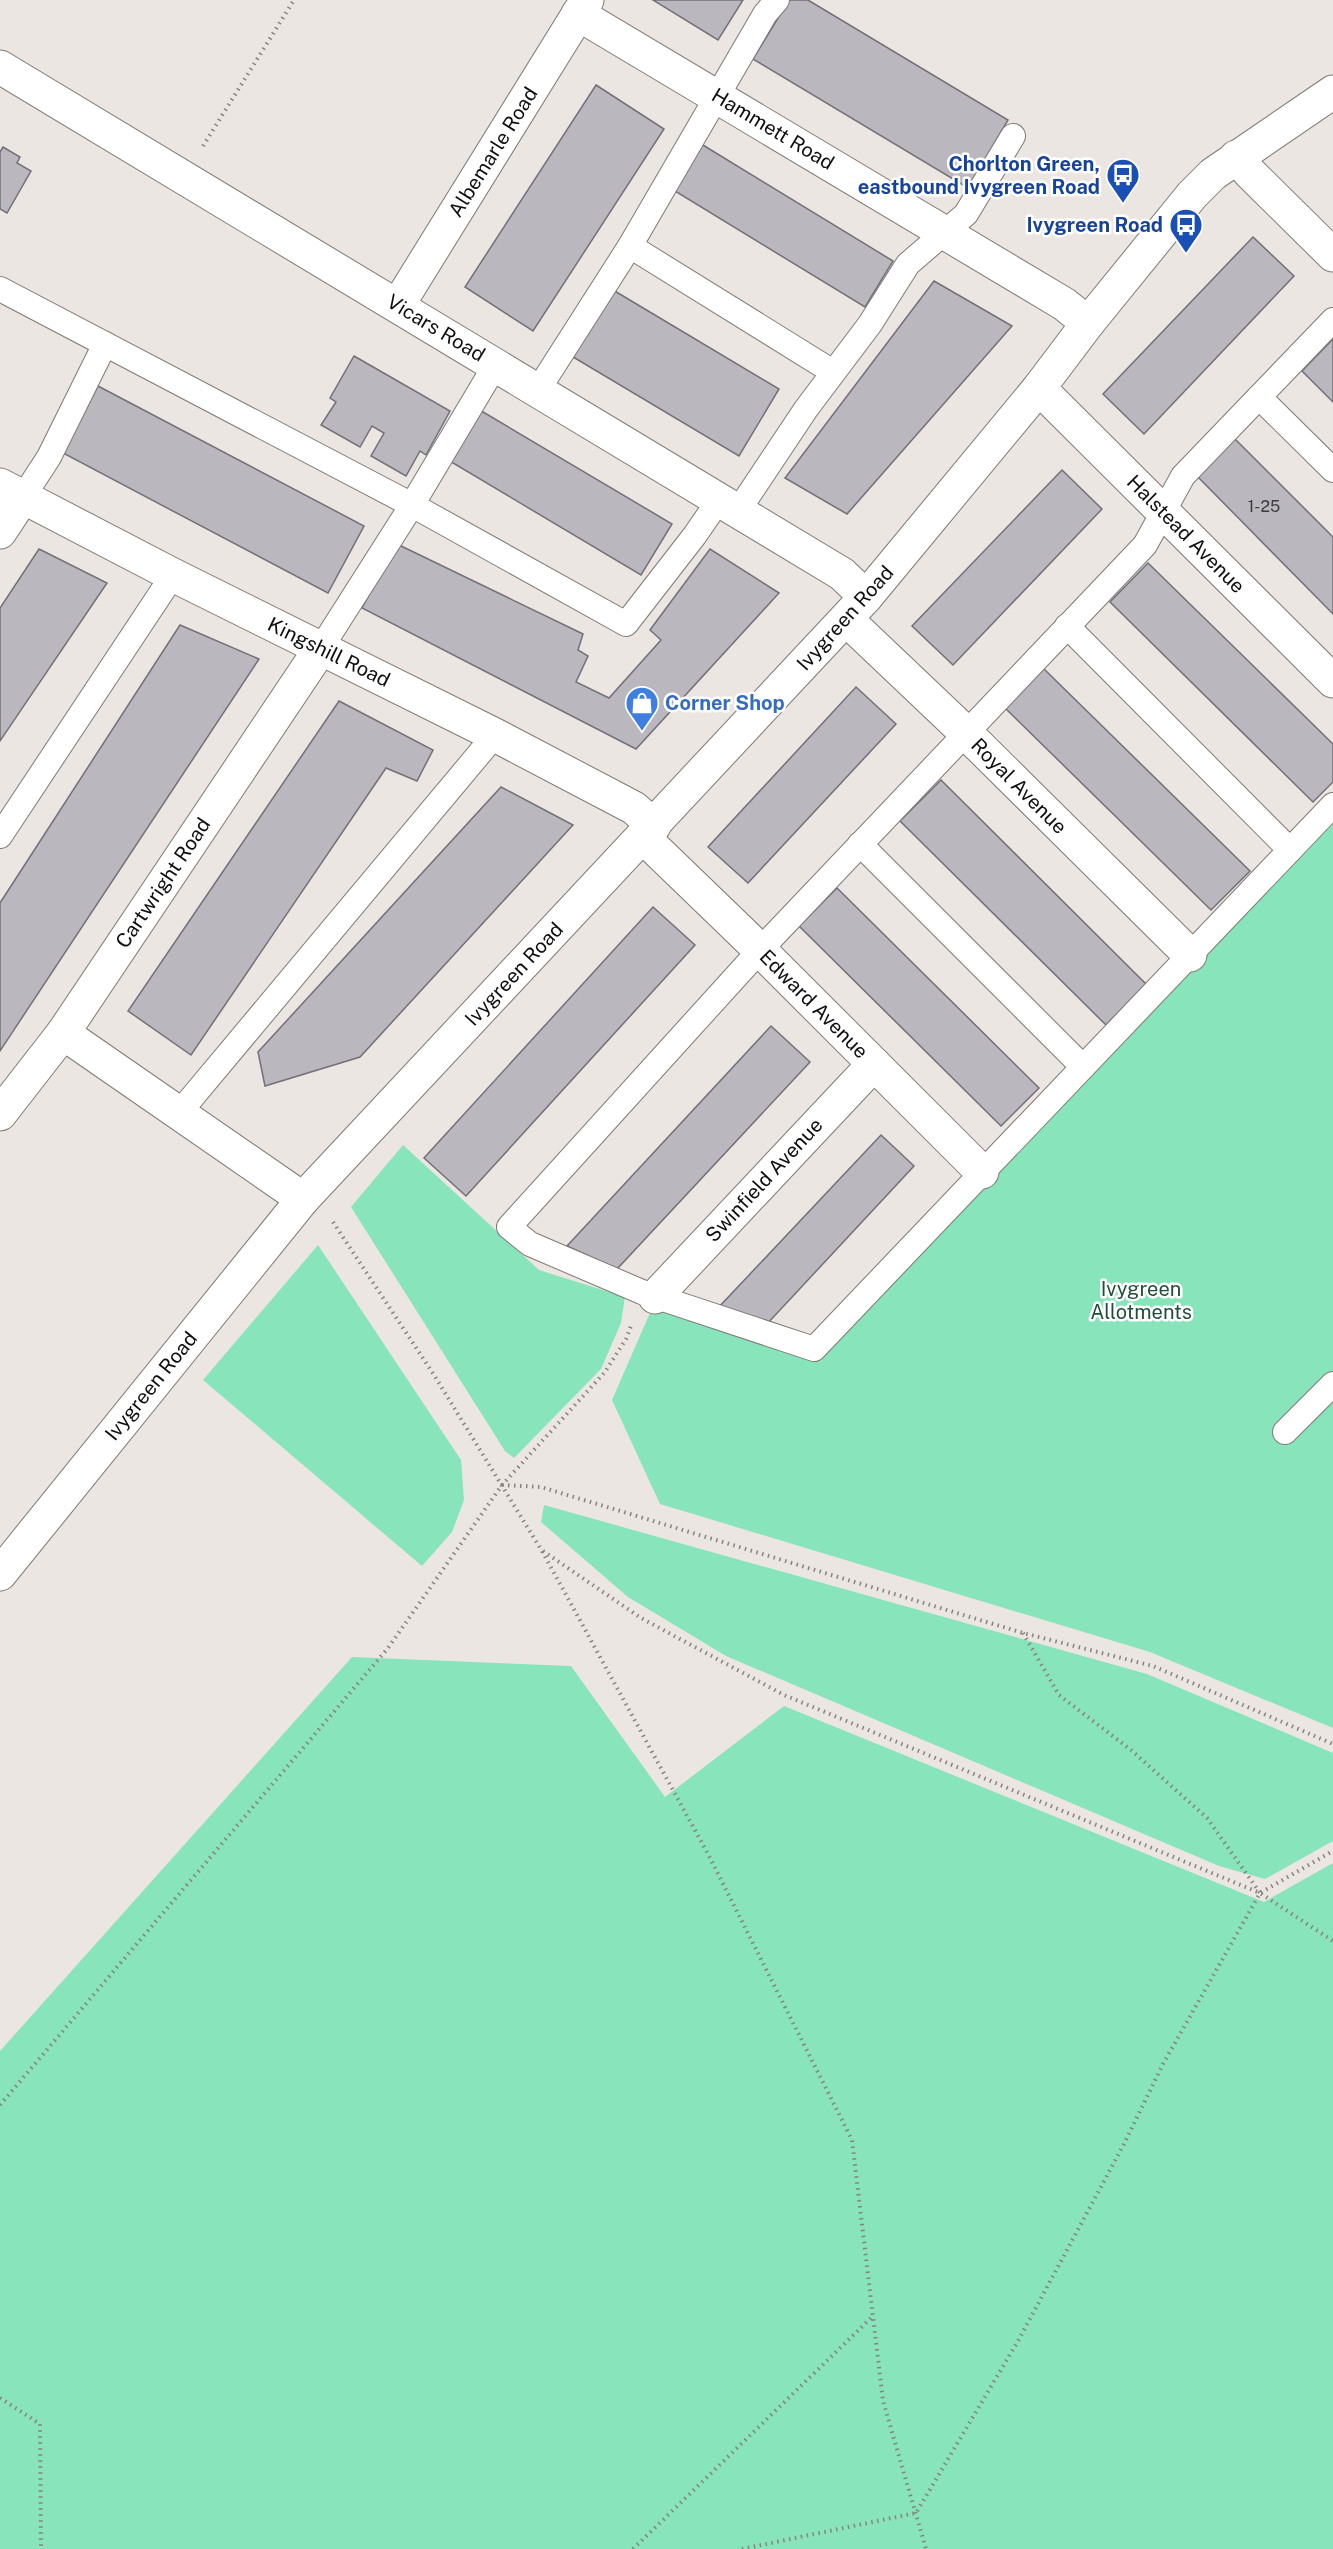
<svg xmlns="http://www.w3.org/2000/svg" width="1333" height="2549" font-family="'Public Sans',sans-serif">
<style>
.green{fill:#88e4ba}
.building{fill:#bab8be;stroke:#727076;stroke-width:1.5}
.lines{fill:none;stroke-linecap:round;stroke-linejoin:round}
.lane-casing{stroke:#7f7976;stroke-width:26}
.street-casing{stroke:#7f7976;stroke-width:35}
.path{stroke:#878380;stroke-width:4;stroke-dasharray:1.5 4.5;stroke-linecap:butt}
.lane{stroke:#fff;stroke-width:24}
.street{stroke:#fff;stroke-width:33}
.labels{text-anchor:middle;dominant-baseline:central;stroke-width:5;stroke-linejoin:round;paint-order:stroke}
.number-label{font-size:16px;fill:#3b393a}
.street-label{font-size:20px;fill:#110f0e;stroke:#fff}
.transit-label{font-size:20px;font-weight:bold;fill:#164399;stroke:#fff;text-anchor:end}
.shop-label{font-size:20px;font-weight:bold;fill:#366cbe;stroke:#fff;text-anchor:start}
.park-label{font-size:20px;fill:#234d3b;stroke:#fff}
</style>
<rect width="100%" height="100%" fill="#ece6e2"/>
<g class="green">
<path d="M1333,818V1728L1150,1652L660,1504L612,1400L653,1306L820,1359Z"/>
<path d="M403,1145L539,1270L625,1297L621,1323L601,1369L514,1458L505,1451L351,1207Z"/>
<path d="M318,1245L461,1460L464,1500L452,1532L422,1566L203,1380Z"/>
<path d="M544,1505L1147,1674L1333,1753V1841L1265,1879L1219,1866L726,1656L628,1597L541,1522Z"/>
<path d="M352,1657L571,1666L665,1797L784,1706L1264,1902L1333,1863V2549H0V2051Z"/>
</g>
<g class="building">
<path d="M653,0H743L718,40Z"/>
<path d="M789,0H808L1008,120L968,188L753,59Z"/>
<path d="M596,85L664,129L533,331L465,287Z"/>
<path d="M698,142L893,261L865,307L670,188Z"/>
<path d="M3,147L20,157L17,163L31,171L7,213L0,209V152Z"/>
<path d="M1253,237L1294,276L1144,434L1103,394Z"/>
<path d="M934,281L1012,326L847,514L785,478Z"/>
<path d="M608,287L779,389L739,456L568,354Z"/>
<path d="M1333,339V402L1302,371Z"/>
<path d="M354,356L450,411L426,455L420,451L406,476L371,456L384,433L372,426L360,447L321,425L336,402L330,398Z"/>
<path d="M98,386L364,526L328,593L63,453Z"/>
<path d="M478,409L672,524L641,575L448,460Z"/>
<path d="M1234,438L1333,537V614L1196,475Z"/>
<path d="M1062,470L1102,509L953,665L912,626Z"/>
<path d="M397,544L583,634L578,650L588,656L576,682L609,698L661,640L650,630L710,549L779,593L636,749L362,608Z"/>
<path d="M39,549L107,583L0,741V608Z"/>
<path d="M1148,563L1333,744V782L1313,802L1110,602Z"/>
<path d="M180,625L259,659L0,1051V903Z"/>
<path d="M1042,667L1250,871L1211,910L1003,706Z"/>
<path d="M856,687L896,724L748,883L708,847Z"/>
<path d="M339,701L433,750L417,781L386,768L191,1055L128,1011Z"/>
<path d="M941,780L1146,984L1106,1025L900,821Z"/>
<path d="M501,787L573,825L360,1057L265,1086L258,1052Z"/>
<path d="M837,888L1039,1088L1001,1126L799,926Z"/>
<path d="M653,907L695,945L466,1196L424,1158Z"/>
<path d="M771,1026L810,1062L617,1269L567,1246Z"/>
<path d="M881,1135L914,1166L767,1324L718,1308Z"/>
</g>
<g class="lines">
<g class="lane-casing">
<g id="lane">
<path d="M630,246L833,372"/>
<path d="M0,289L412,505L626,624L695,535L719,500"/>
<path d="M1333,320L1183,476L1145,545L760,950L509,1227L530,1244L642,1292L814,1349L1333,805"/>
<path d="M538,390L630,246L765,14L777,0"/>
<path d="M1259,397L1333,470"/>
<path d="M23,497L49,457L105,344"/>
<path d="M738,511L806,409L870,324L908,264L966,214L1013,136"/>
<path d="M1067,626L1290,850"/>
<path d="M321,648L412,505L496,364"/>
<path d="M0,836L173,575"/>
<path d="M860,844L1083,1067"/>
<path d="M179,1113L495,735"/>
<path d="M1285,1432L1333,1384"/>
</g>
</g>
<g class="street-casing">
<g id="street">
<path d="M578,14L1064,304L1088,323"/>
<path d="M0,67L842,574L866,597"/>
<path d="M1236,157L1250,173L1333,255"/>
<path d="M398,305L587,0"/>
<path d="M1039,388L1333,681"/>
<path d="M0,485L173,575L495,735L634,808L654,826"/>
<path d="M0,532L23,497"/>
<path d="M846,619L965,732L1190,955"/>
<path d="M643,837L760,950L982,1172"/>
<path d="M63,1033L303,1199"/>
<path d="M0,1114L63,1033L321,648"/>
<path d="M655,1297L874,1064"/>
<path d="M0,1574L303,1199L866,597L1039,388L1088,323L1192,195L1213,174L1333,92"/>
</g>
</g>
<g class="path">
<path d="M203,146L294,0"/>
<path d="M333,1222L434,1375L542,1551L708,1854L852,2140L883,2401L926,2549"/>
<path d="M502,1485L541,1487L1023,1633L1153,1666L1333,1744"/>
<path d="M543,1551L641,1618L784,1695L1260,1893L1333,1941"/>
<path d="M1023,1633L1059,1695L1131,1750L1207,1818L1260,1893"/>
<path d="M0,2105L388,1648L502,1485L605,1372L626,1339L631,1326"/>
<path d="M0,2398L40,2424L41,2549"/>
<path d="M633,2549L873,2316"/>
<path d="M742,2549L916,2513L1018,2341L1124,2144L1163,2064L1260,1893L1333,1851"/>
</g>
<use href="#lane" class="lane"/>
<use href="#street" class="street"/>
</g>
<defs>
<g id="bus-pin" transform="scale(1.725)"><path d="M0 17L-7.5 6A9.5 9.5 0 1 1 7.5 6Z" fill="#1a4fb4" stroke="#fff"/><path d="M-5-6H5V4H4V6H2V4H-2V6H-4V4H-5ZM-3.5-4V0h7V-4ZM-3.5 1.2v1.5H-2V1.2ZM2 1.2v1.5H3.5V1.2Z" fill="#fff"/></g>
<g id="shop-pin" transform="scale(1.725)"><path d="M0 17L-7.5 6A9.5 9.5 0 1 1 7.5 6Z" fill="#3f7fe0" stroke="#fff"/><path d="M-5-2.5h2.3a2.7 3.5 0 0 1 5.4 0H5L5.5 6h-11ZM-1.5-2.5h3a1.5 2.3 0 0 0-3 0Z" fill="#fff"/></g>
</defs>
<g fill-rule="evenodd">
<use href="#bus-pin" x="1123" y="175"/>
<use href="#bus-pin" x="1186" y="225"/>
<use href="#shop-pin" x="642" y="703"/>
</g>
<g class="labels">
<g class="number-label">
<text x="1264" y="506">1-25</text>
</g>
<g class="street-label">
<text transform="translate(773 129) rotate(31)">Hammett Road</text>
<text transform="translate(493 152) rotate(-58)">Albemarle Road</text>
<text transform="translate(436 328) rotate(31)">Vicars Road</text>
<text transform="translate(1186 534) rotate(45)">Halstead Avenue</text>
<text transform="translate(845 618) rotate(-48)">Ivygreen Road</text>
<text transform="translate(329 652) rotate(26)">Kingshill Road</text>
<text transform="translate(1019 786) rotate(45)">Royal Avenue</text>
<text transform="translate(163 883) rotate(-56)">Cartwright Road</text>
<text transform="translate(514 974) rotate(-47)">Ivygreen Road</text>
<text transform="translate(814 1004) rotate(45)">Edward Avenue</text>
<text transform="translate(764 1180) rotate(-47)">Swinfield Avenue</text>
<text transform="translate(151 1386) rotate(-51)">Ivygreen Road</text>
</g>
<g class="transit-label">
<text x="1100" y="164">Chorlton Green,<tspan x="1100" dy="23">eastbound Ivygreen Road</tspan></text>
<text x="1163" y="225">Ivygreen Road</text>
</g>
<g class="shop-label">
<text x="665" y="703">Corner Shop</text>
</g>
<g class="park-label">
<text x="1141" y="1289">Ivygreen<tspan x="1141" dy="23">Allotments</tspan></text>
</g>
</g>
</svg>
